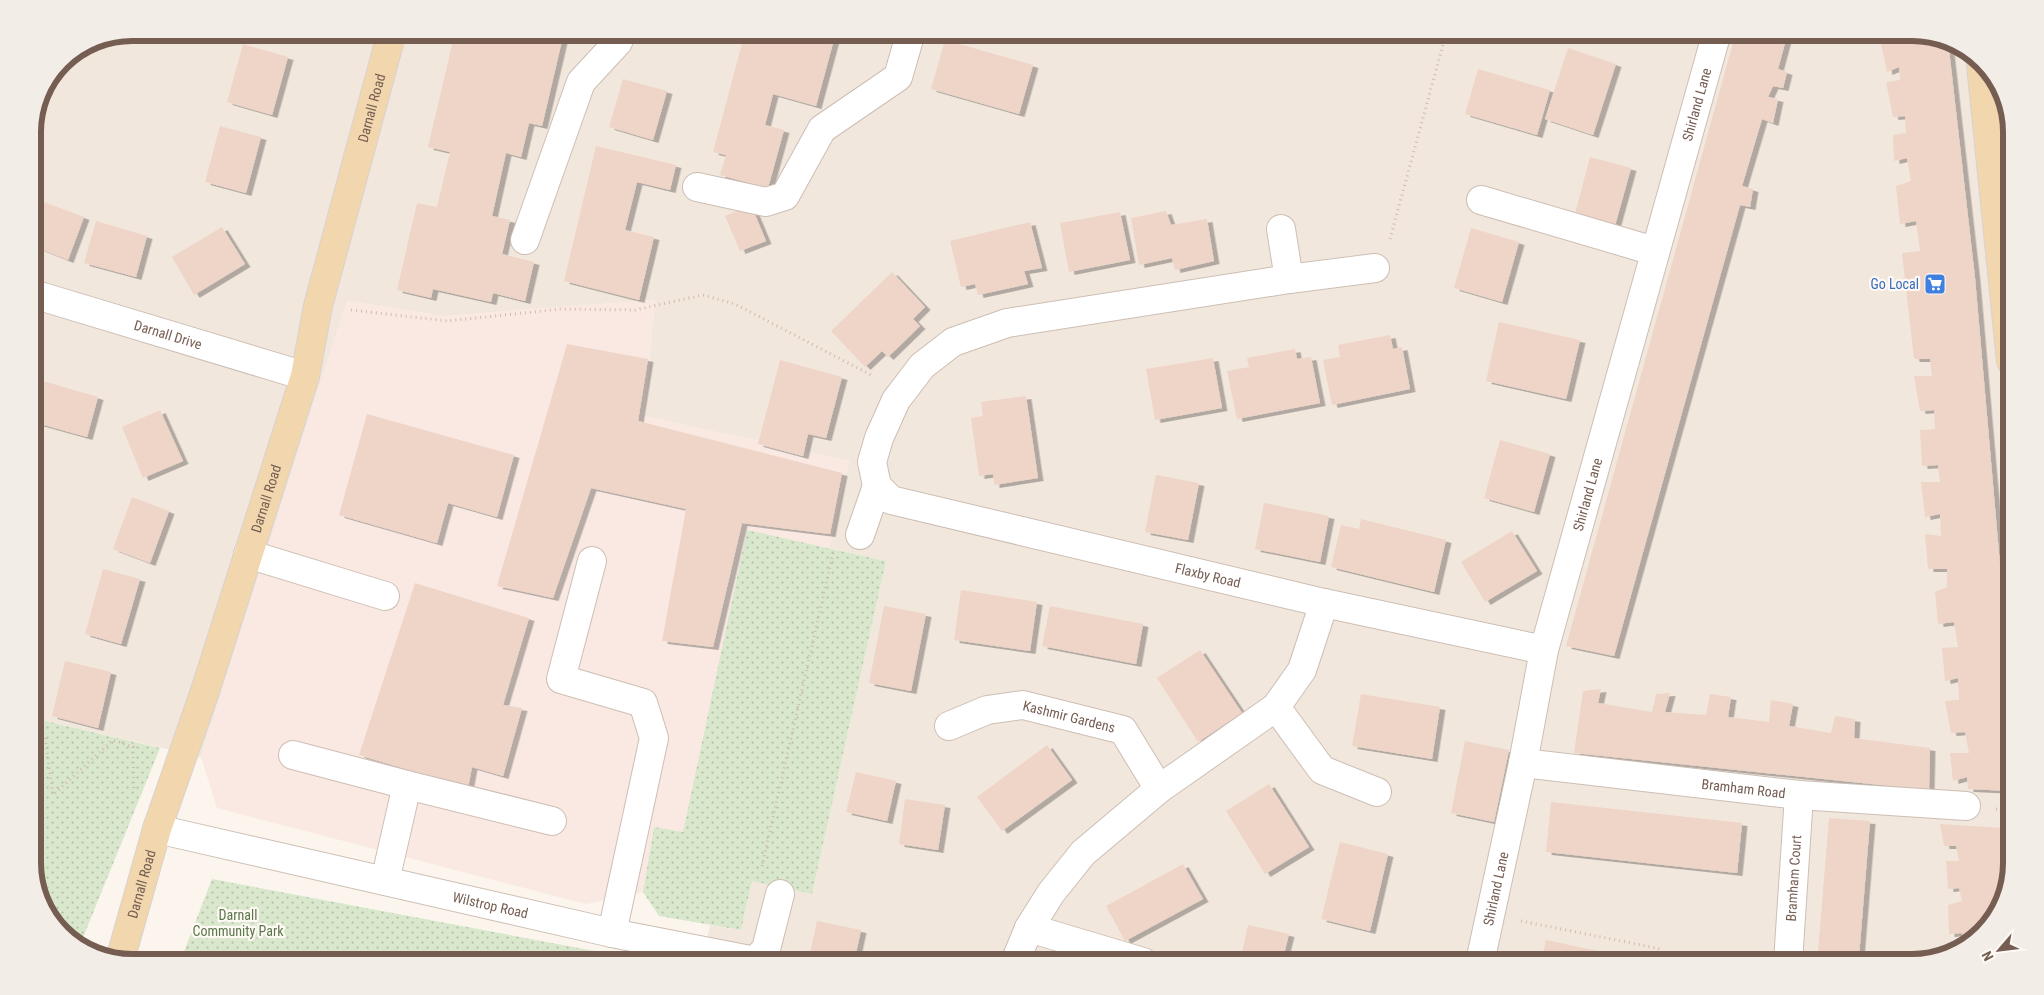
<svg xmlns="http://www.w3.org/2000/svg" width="2044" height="995" font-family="'Roboto Condensed',sans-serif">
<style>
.residential{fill:#f2e7dc}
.commercial{fill:#fae9e3}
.green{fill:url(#green-dots)}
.building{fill:#eed5c8;filter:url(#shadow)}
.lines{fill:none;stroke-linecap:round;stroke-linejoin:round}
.minor-casing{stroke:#cdbeb4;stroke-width:30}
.major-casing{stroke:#d8d2cf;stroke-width:30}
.path{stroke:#d3b9aa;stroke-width:3;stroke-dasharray:1 4;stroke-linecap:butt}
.minor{stroke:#fff;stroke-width:28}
.major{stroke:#f1d6ae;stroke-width:28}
.labels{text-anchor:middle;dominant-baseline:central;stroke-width:4.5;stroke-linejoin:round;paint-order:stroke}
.street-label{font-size:14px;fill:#755d52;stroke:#fef9f4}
.shop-label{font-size:14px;fill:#366cbe;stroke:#fef9f4;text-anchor:end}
.park-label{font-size:14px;fill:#5a784b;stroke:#fef9f4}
.rim{fill:none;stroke:#755d52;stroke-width:6}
</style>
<defs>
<pattern id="green-dots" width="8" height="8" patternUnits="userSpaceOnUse" patternTransform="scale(1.25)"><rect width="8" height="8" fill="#d9e8cc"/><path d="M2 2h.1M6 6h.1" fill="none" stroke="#b5bfa8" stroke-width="1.8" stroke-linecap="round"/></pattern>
<filter id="shadow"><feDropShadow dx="5.5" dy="3" stdDeviation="0" flood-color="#0004"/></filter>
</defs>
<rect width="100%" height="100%" fill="#fbf5ed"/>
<path class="residential" d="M133,32H1911L1955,43L1995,77L2011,126V862L2001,906L1967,946L1912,962H702L710,925L741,930L752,880L812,894L886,561L829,548L849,461L644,416L655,300L443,316L347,301L201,757L33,718V126L40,94L62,62L94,40Z"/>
<path class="commercial" d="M655,300L644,416L849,461L829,548L747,531L683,833L654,828L643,892L586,904L217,808L201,757L347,301L443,316Z"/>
<g class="green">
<path d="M747,530L886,561L812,894L752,881L741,930L659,916L643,892L654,827L683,832Z"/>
<path d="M33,718L160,748L80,945L50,918L33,869Z"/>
<path d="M212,879L653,962H180Z"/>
</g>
<g class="building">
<path d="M455,32H564L542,126L529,123L521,157L506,153L492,216L510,220L502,254L534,262L525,301L493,293L491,302L433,289L431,298L397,290L417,203L437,207L450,152L428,147Z"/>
<path d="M745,32H836L816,106L773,94L765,125L784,130L768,188L720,175L726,155L713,152Z"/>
<path d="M1736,32H1788L1778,69L1787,72L1783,88L1773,86L1768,97L1778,99L1773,123L1762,119L1742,186L1753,189L1750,207L1740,205L1614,656L1566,646Z"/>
<path d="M1891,32H1911L1948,41L1975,278L2011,691V791L1968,789L1967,777L1953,781L1950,753H1969L1965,732L1951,733L1945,701L1959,700L1958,678L1945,681L1942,648L1958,647L1954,622L1938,624L1935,592L1947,587V569H1928L1925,534L1941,536L1940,514L1925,517L1921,482H1940L1938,465L1922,466L1920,430L1935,429L1934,410L1920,411L1914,376H1932L1930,359H1914L1902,253L1920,251L1916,221L1900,224L1896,186L1911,181L1907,158L1894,161L1893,135L1906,133L1905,116L1893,117L1886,82L1900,80L1899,67L1887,72L1881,43L1891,38Z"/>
<path d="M945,40L1033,65L1019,114L931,89Z"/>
<path d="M243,44L288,57L272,115L227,102Z"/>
<path d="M1568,48L1616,64L1593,135L1545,119Z"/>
<path d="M1478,69L1550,90L1537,135L1465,114Z"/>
<path d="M623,79L667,91L653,140L609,127Z"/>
<path d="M220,126L261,137L246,193L205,182Z"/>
<path d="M596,146L676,165L670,190L637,182L625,230L654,237L639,300L564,281Z"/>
<path d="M1590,157L1631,168L1613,233L1573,221Z"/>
<path d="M33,198L84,217L68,260L33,246Z"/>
<path d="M751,205L766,241L740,251L725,216Z"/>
<path d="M1166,211L1171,225L1207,219L1214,261L1175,270L1172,258L1139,265L1131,218Z"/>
<path d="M1120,212L1130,260L1069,272L1060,223Z"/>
<path d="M96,221L147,236L136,277L84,263Z"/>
<path d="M1030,222L1042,268L1024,271L1028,284L978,295L975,284L961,287L950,241Z"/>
<path d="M222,227L245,264L194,295L172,257Z"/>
<path d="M1471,228L1519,242L1502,302L1454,288Z"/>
<path d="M892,272L925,307L913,319L920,326L888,357L882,351L865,367L831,331Z"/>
<path d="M1499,322L1580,340L1566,399L1486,381Z"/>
<path d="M1390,335L1393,349L1402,347L1410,389L1332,405L1323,360L1340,357L1338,345Z"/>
<path d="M567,344L648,359L638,421L842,473L830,534L742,523L713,647L662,641L686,509L591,488L553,598L497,586Z"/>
<path d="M1295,349L1297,359L1311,357L1320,403L1237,419L1227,371L1249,367L1247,358Z"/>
<path d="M1213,358L1222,408L1155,420L1146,369Z"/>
<path d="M780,360L842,377L826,438L808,434L803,456L758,444Z"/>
<path d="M36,379L98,397L87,437L33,422V393Z"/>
<path d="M1026,396L1038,478L994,485L993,474L979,476L971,418L983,416L981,402Z"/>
<path d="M160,410L183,461L143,478L122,427Z"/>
<path d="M367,414L514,455L497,517L448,503L437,543L339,515Z"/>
<path d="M1500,440L1550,454L1534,512L1484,498Z"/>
<path d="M1156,475L1199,483L1188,540L1145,532Z"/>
<path d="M132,497L169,511L150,563L113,549Z"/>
<path d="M1264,503L1329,516L1320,562L1255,549Z"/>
<path d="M1361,519L1446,540L1434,592L1331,567L1341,525L1359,529Z"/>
<path d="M1512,531L1537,571L1485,602L1461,562Z"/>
<path d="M103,569L140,579L121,644L85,634Z"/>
<path d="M415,583L529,618L503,705L522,708L503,776L472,767L468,788L359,755Z"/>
<path d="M961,590L1037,602L1030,651L954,640Z"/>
<path d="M884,606L926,614L911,691L869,683Z"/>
<path d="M1050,606L1143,624L1136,664L1042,646Z"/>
<path d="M1200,650L1242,713L1198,742L1157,678Z"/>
<path d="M65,661L111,672L98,728L52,716Z"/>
<path d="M1601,689L1598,703L1652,712L1656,694L1670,693L1665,712L1706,715L1710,694L1731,697L1728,717L1769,722L1771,700L1793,704L1789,726L1831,733L1835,716L1855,719L1854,738L1930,748L1929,790L1574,753L1583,691Z"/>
<path d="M1361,694L1440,707L1432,759L1352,746Z"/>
<path d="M1465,741L1509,750L1494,822L1451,813Z"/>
<path d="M1047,745L1072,780L1002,831L977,797Z"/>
<path d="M856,772L896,781L887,821L846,812Z"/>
<path d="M1269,784L1309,847L1265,874L1226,811Z"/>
<path d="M905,799L945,805L938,850L899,844Z"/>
<path d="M1551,802L1742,823L1737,873L1546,852Z"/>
<path d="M1829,818L1870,821L1859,956L1818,952Z"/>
<path d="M1940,824L2004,828L2009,874L2001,906L1967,946L1951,951V948L1962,945V933L1949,934L1948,905L1962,901L1959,888L1948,889L1946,861H1959L1956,846H1944Z"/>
<path d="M1340,842L1388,854L1370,931L1321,919Z"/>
<path d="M1183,864L1203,899L1125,941L1106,906Z"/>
<path d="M817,921L861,930L854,962H808Z"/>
<path d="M1248,925L1289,934L1282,962H1240Z"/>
<path d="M1546,940L1598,951L1596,962H1541Z"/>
</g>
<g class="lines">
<g class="minor-casing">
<g id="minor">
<path d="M697,187L766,202L785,196L822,129L898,77L911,32"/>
<path d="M1481,200L1654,251"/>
<path d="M1281,229L1289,279"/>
<path d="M525,240L581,82L618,42L622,32"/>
<path id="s1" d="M1375,268L1289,279L1007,323L953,342L922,366L903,391L896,400L879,438L872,462L877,486L891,500L1324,603L1544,650"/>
<path id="s2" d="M33,294L305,376"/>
<path d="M860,535L877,486"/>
<path d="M248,554L385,596"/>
<path d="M592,561L561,679L643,703L654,738L612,933"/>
<path d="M1276,707L1322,770L1377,792"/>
<path id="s3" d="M949,726L987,710L1023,705L1123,730L1159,789"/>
<path d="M293,755L407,785"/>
<path id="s4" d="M1523,763L1799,795L1966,806"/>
<path id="s5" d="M157,829L612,933L755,961L766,949L780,894"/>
<path d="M385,881L407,785L552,821"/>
<path d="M1029,928L1143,962"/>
<path d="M1015,962L1029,928L1051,893L1083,853L1159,789L1276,707L1302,670L1324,603"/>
<path id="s6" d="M1480,962L1523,763L1544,650L1717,32"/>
<path id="s7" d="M1788,962L1799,795"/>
</g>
</g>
<g class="major-casing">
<g id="major">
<path d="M1981,65L2011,361"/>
<path id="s8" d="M120,960L157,829L205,691L305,376L318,306L392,32"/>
</g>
</g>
<g class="path">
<path d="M1390,239L1444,41L1453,32"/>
<path d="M351,310L448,321L561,309L635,310L703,295L735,304L873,376"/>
<path d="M33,744L45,737L53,795L113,740L133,747L134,791"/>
<path d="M1996,809L2011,811"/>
<path d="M762,866L833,553"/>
<path d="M1521,921L1661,949L1662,962"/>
</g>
<use href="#minor" class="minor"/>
<use href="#major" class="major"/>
</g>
<defs>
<g id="supermarket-square" transform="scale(1.125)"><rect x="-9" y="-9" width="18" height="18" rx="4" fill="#3f7fe0" stroke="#fef9f4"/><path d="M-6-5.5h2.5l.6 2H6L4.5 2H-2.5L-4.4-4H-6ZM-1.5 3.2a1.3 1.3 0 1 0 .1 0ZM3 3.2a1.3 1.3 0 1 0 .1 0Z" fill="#fff"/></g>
</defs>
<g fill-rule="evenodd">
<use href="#supermarket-square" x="1935" y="284"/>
</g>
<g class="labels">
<g class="street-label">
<text stroke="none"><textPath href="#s6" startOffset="885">Shirland Lane</textPath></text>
<text stroke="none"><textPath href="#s8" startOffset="889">Darnall Road</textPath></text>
<text stroke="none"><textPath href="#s2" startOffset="141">Darnall Drive</textPath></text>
<text stroke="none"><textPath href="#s6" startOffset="480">Shirland Lane</textPath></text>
<text stroke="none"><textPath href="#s8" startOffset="484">Darnall Road</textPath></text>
<text stroke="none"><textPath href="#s1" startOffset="948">Flaxby Road</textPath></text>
<text stroke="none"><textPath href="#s3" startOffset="125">Kashmir Gardens</textPath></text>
<text stroke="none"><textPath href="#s4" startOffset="222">Bramham Road</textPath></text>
<text stroke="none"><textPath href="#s7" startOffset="84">Bramham Court</textPath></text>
<text stroke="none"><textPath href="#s8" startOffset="79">Darnall Road</textPath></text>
<text stroke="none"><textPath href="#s6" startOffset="75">Shirland Lane</textPath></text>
<text stroke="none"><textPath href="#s5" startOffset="342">Wilstrop Road</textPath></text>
</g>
<g class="shop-label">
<text x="1919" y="284">Go Local</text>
</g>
<g class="park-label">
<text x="238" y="915">Darnall<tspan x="238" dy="16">Community Park</tspan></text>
</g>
</g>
<path d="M0 0H2044V995H0ZM132 41H1912A91 91 0 0 1 2003 132V863A91 91 0 0 1 1912 954H132A91 91 0 0 1 41 863V132A91 91 0 0 1 132 41Z" fill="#f3ede7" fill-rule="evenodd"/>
<path class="rim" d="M132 41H1912A91 91 0 0 1 2003 132V863A91 91 0 0 1 1912 954H132A91 91 0 0 1 41 863V132A91 91 0 0 1 132 41Z"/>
<g transform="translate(1999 950) rotate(242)" stroke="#fef9f4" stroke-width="4" paint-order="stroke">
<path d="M0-4L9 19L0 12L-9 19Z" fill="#755d52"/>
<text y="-8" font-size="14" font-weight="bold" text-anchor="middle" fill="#755d52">N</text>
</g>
</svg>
